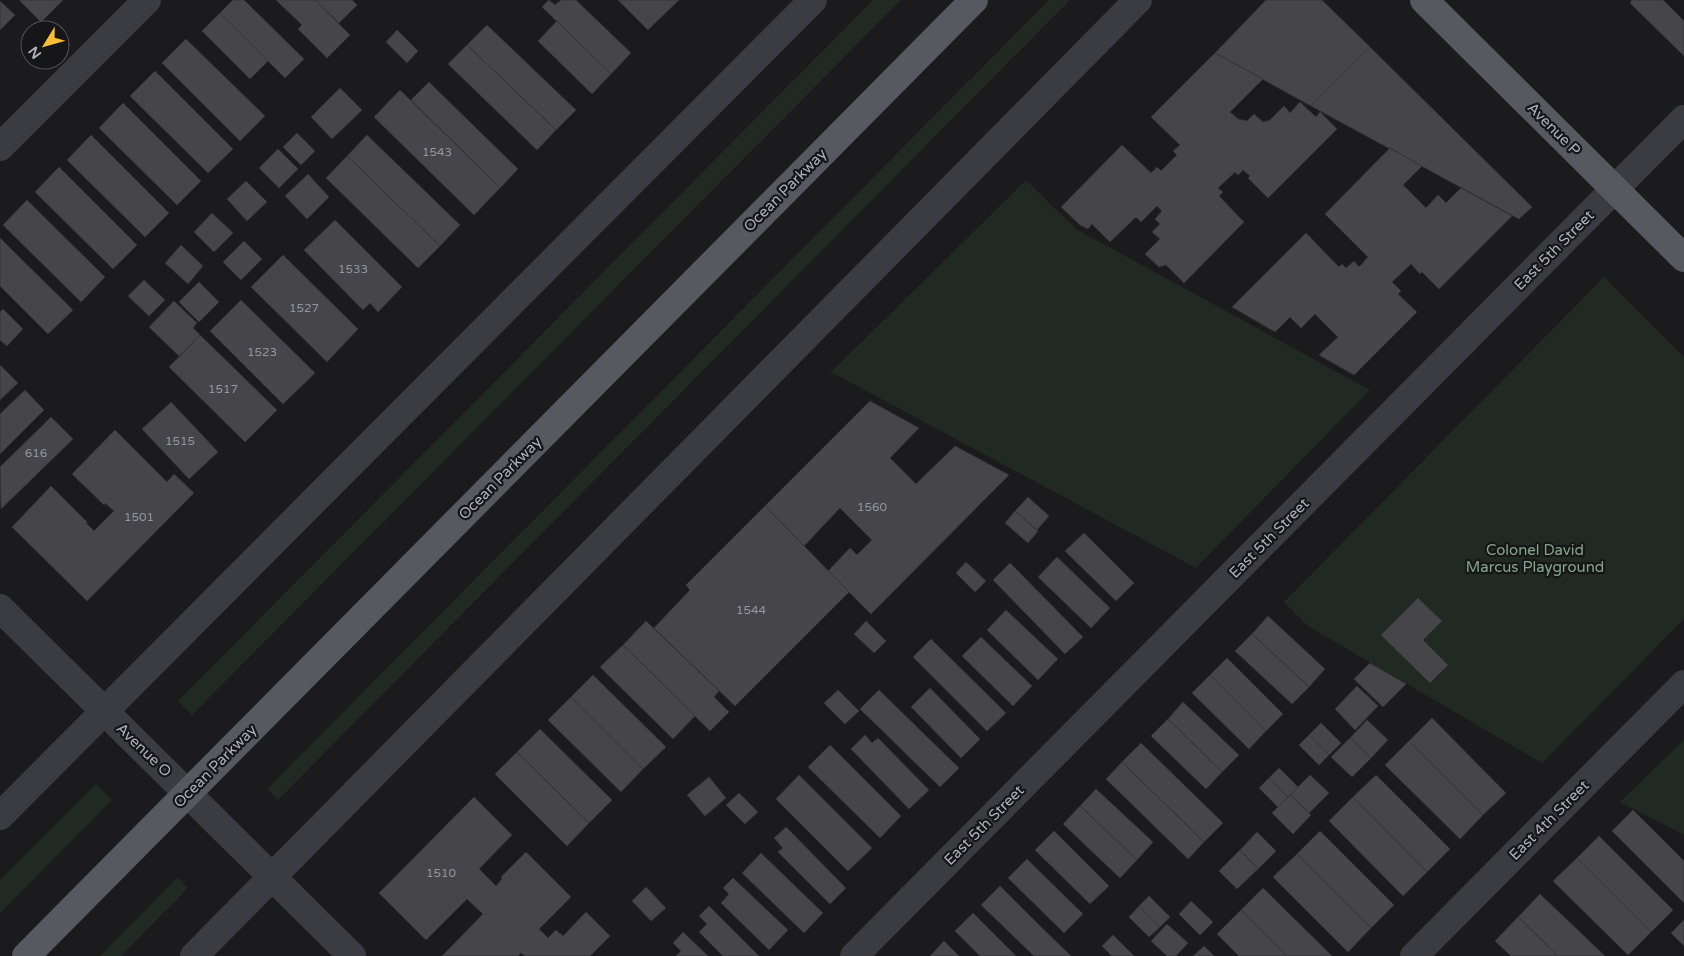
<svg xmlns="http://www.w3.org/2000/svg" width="1684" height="956" font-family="'Varela Round',sans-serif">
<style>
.green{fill:#202922}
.building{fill:#45454a;stroke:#353439}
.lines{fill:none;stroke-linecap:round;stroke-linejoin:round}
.minor{stroke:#3b3c42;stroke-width:28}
.major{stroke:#575961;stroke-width:28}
.labels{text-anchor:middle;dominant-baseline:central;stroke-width:4.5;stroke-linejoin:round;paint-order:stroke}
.number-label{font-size:12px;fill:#9396a0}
.street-label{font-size:15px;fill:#adb1bd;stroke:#161518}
.park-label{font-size:15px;fill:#83a887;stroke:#161518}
</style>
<rect width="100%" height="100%" fill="#1b1a1d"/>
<g class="green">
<path d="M873,0H901L192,715L178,701Z"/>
<path d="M1049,0H1070L278,800L267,789Z"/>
<path d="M1026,180L1076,229L1370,390L1196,568L831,372Z"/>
<path d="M1604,277L1684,357V619L1542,763L1308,626L1284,602Z"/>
<path d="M1684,740V835L1620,802Z"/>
<path d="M96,784L112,800L0,913V880Z"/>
<path d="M178,877L188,888L121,956H100Z"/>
</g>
<g class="building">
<path d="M19,0H63L41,22Z"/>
<path d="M233,0H244L304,59L285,78L220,13Z"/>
<path d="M276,0H315L350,35L327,58L298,29L302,25Z"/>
<path d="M315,0H352L357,5L339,23Z"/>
<path d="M549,0L555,5L561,0H576L631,53L611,74L542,7Z"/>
<path d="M618,0H679L648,30Z"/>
<path d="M1266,0H1322L1370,47L1311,106L1215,53Z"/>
<path d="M1632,0H1663L1684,21V56L1630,3Z"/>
<path d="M0,1L15,15L0,30Z"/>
<path d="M220,13L268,61L250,79L202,31Z"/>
<path d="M557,21L611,74L592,94L538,41Z"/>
<path d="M487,25L576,110L556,130L467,45Z"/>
<path d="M397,30L418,51L407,63L386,42Z"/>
<path d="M186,39L265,116L240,141L162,63Z"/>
<path d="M467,45L556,130L537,150L448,64Z"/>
<path d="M1370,47L1532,207L1519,219L1311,106Z"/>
<path d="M1215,53L1263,79L1230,112L1238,119L1247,121L1254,114L1263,122L1270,120L1284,106L1290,113L1300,102L1316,117L1320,112L1337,129L1268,198L1248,178L1250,176L1243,170L1238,175L1235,172L1218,188L1223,192L1219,196L1244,222L1184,283L1166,265L1159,267L1145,254L1160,239L1152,232L1160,224L1155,219L1162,211L1157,206L1141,222L1136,217L1110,242L1092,224L1088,229L1080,225L1061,207L1122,145L1151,173L1157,167L1161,171L1177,155L1173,151L1180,145L1151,117Z"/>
<path d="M155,71L233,149L208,173L130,96Z"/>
<path d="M429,82L518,169L500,188L411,100Z"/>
<path d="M340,88L362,110L332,139L311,117Z"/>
<path d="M400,90L500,188L474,215L374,117Z"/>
<path d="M123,103L201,181L177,205L99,128Z"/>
<path d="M297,133L315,151L301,165L283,147Z"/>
<path d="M91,135L169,213L145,237L67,160Z"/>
<path d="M367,135L460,225L440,246L347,156Z"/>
<path d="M1390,148L1422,166L1403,185L1426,208L1438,195L1446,203L1461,188L1512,216L1439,289L1422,272L1420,274L1411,264L1392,282L1401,291L1398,294L1417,312L1354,375L1319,355L1338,337L1315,314L1301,328L1290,317L1275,332L1232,307L1306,233L1339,267L1342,264L1346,268L1354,261L1359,267L1368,257L1325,214Z"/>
<path d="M278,149L298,169L279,188L259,168Z"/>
<path d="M347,156L440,246L418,268L326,178Z"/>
<path d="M59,167L137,245L113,269L35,192Z"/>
<path d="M308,174L329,197L307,219L285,196Z"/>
<path d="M246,181L267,202L247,221L227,199Z"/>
<path d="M27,200L105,277L81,302L3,225Z"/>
<path d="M212,213L233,233L214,252L194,232Z"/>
<path d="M335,220L402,287L378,312L370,303L363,310L304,250Z"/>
<path d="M0,238L73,310L48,334L0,286Z"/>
<path d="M244,241L262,259L241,280L223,262Z"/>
<path d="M181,245L203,266L188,284L165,263Z"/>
<path d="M283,255L358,329L327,362L251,287Z"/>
<path d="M144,280L165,300L149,316L128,296Z"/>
<path d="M199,282L219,302L199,322L179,302Z"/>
<path d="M241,300L315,373L283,404L210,331Z"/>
<path d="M174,301L197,323L193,328L200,335L179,356L149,327Z"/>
<path d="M3,309L23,329L7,346L0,340V312Z"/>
<path d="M200,335L277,410L245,442L169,367Z"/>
<path d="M0,365L18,383L0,400Z"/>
<path d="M25,390L44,410L0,454V414Z"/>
<path d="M870,401L919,428L890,458L916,484L955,446L1009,475L871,614L828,571L850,548L857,555L872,540L840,508L804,546L765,506Z"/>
<path d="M171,402L218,452L189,479L142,429Z"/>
<path d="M51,417L73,439L1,509L0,467Z"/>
<path d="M115,430L167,482L174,474L194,493L87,601L12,527L51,486L87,522L86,523L94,531L114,511L105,503L104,505L72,474Z"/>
<path d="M1028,497L1049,516L1037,530L1015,511Z"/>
<path d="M765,506L849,592L735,706L654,628L690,590L686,585Z"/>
<path d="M1015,511L1038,531L1028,543L1005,523Z"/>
<path d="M1084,533L1134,583L1116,601L1065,551Z"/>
<path d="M1057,557L1110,608L1091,628L1038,577Z"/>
<path d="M966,562L986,581L975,592L956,573Z"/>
<path d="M1010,563L1083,637L1065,654L993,580Z"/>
<path d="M1418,598L1442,621L1423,640L1448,665L1430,683L1381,635Z"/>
<path d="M1006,610L1058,659L1038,680L987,630Z"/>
<path d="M1268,616L1325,669L1309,687L1252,634Z"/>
<path d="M646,621L719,691L714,697L729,712L710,731L623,645Z"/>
<path d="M866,621L886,641L874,653L854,634Z"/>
<path d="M1252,634L1309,687L1292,704L1235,651Z"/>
<path d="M981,637L1032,686L1013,706L962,656Z"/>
<path d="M931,639L1006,713L987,731L913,657Z"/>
<path d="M623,645L695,716L673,739L600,667Z"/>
<path d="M1227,658L1283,714L1266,731L1210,675Z"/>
<path d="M1370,663L1406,684L1383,707L1354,679Z"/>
<path d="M593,675L666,747L643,769L571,697Z"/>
<path d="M1210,675L1266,731L1249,749L1192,693Z"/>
<path d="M1357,686L1378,706L1355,730L1335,709Z"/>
<path d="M930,688L980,739L961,758L911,707Z"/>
<path d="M838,690L859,711L845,724L824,703Z"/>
<path d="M879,690L959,768L940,787L860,709Z"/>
<path d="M571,697L643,769L621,792L548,720Z"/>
<path d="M1183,702L1239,755L1222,772L1168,719Z"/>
<path d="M1432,718L1506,793L1483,815L1409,741Z"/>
<path d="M1168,719L1222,772L1206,789L1151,736Z"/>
<path d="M1367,720L1388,740L1371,758L1350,738Z"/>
<path d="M1321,723L1341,743L1329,755L1309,735Z"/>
<path d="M540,729L612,800L589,823L517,752Z"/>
<path d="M865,735L872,743L878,738L929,790L909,809L851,749Z"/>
<path d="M1309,735L1329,755L1319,765L1299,745Z"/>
<path d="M1350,738L1371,758L1352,777L1331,757Z"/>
<path d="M1409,741L1483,815L1460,839L1385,765Z"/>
<path d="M1141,743L1223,823L1204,842L1122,762Z"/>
<path d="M830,745L901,816L880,838L808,767Z"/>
<path d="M517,752L589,823L567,846L495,774Z"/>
<path d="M1122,762L1204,842L1188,859L1106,779Z"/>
<path d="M1279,768L1298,787L1288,797L1269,778Z"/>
<path d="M799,775L872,848L848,871L776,799Z"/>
<path d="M1310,775L1329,793L1309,813L1290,795Z"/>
<path d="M1376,775L1450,849L1427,872L1353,797Z"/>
<path d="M709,777L726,798L705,816L687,795Z"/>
<path d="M1269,778L1288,797L1278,807L1259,788Z"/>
<path d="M1096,789L1153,842L1137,860L1080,806Z"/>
<path d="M739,793L758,812L745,824L726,805Z"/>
<path d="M1290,795L1311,815L1293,834L1272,813Z"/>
<path d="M474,797L512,835L479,869L496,886L502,879L501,877L526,852L571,897L539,929L548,938L556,930L563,936L586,912L610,936L590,956H525L521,953L518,956H442L483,914L467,899L426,940L379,893Z"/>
<path d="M1353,797L1427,872L1403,896L1329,821Z"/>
<path d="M1080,806L1137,860L1120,878L1063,824Z"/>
<path d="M1633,810L1684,861V903L1612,831Z"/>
<path d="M786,827L846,888L830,904L778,852L783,848L774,838Z"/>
<path d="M1054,831L1109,886L1090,904L1035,850Z"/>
<path d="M1320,831L1394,905L1371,928L1297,854Z"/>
<path d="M1257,832L1276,851L1258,869L1240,850Z"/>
<path d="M1599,836L1673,910L1651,932L1577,858Z"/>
<path d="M1240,850L1258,869L1237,889L1219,871Z"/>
<path d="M761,853L823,913L804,933L742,873Z"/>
<path d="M1297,854L1371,928L1348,952L1273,877Z"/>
<path d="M1577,858L1651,932L1628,955L1553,881Z"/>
<path d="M1027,859L1083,914L1064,933L1008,878Z"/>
<path d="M733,878L788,930L769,950L721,903L729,894L723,888Z"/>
<path d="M1000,886L1033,919L1071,956H1034L981,905Z"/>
<path d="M646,887L666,908L651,921L632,901Z"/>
<path d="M1263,888L1332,956H1287L1241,910Z"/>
<path d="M1540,894L1605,956H1558L1518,917Z"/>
<path d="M1149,896L1170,917L1160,927L1139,906Z"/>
<path d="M1191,901L1213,922L1200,935L1179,914Z"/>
<path d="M709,906L759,956H723L699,932L707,924L699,916Z"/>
<path d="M1139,906L1160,927L1149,937L1129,917Z"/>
<path d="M1241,910L1287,956H1239L1217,934Z"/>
<path d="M973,913L1016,956H980L955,931Z"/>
<path d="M1518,917L1558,956H1511L1495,941Z"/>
<path d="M1684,920V946L1671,933Z"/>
<path d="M1167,924L1188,943L1176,956H1167L1151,941Z"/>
<path d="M683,932L708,956H676L681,951L673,943Z"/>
<path d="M1113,935L1134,956H1112L1102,946Z"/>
<path d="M944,941L959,956H930Z"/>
<path d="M1204,946L1214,956H1193Z"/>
</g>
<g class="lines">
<g class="minor">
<path d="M0,147L147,0"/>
<path d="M0,608L352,956"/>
<path d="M0,816L813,0"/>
<path d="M194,956L1138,0"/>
<path d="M854,956L1684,119"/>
<path d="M1414,956L1684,684"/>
</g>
<g class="major">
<path d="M1424,0L1684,258"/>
<path d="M26,956L974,0"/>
</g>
</g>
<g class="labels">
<g class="number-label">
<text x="437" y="152">1543</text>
<text x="353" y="269">1533</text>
<text x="304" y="308">1527</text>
<text x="262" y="352">1523</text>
<text x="223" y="389">1517</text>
<text x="180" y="441">1515</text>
<text x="36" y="453">616</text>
<text x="872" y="507">1560</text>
<text x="139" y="517">1501</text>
<text x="751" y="610">1544</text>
<text x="441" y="873">1510</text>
</g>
<g class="street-label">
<text transform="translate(1554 129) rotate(45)">Avenue P</text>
<text transform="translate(785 190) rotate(-45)">Ocean Parkway</text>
<text transform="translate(1554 250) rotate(-45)">East 5th Street</text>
<text transform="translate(500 478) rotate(-45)">Ocean Parkway</text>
<text transform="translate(1269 538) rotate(-45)">East 5th Street</text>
<text transform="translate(144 750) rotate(44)">Avenue O</text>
<text transform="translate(215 766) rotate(-45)">Ocean Parkway</text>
<text transform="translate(1549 820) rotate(-45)">East 4th Street</text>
<text transform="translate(984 825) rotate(-45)">East 5th Street</text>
</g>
<g class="park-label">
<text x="1535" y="550">Colonel David<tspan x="1535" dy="17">Marcus Playground</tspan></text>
</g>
</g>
<g transform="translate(45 45) rotate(233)"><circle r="24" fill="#161518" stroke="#52535a"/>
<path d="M0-4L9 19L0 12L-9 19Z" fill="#f9be36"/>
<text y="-8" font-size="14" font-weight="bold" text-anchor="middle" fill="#adb1bd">N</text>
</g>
</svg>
